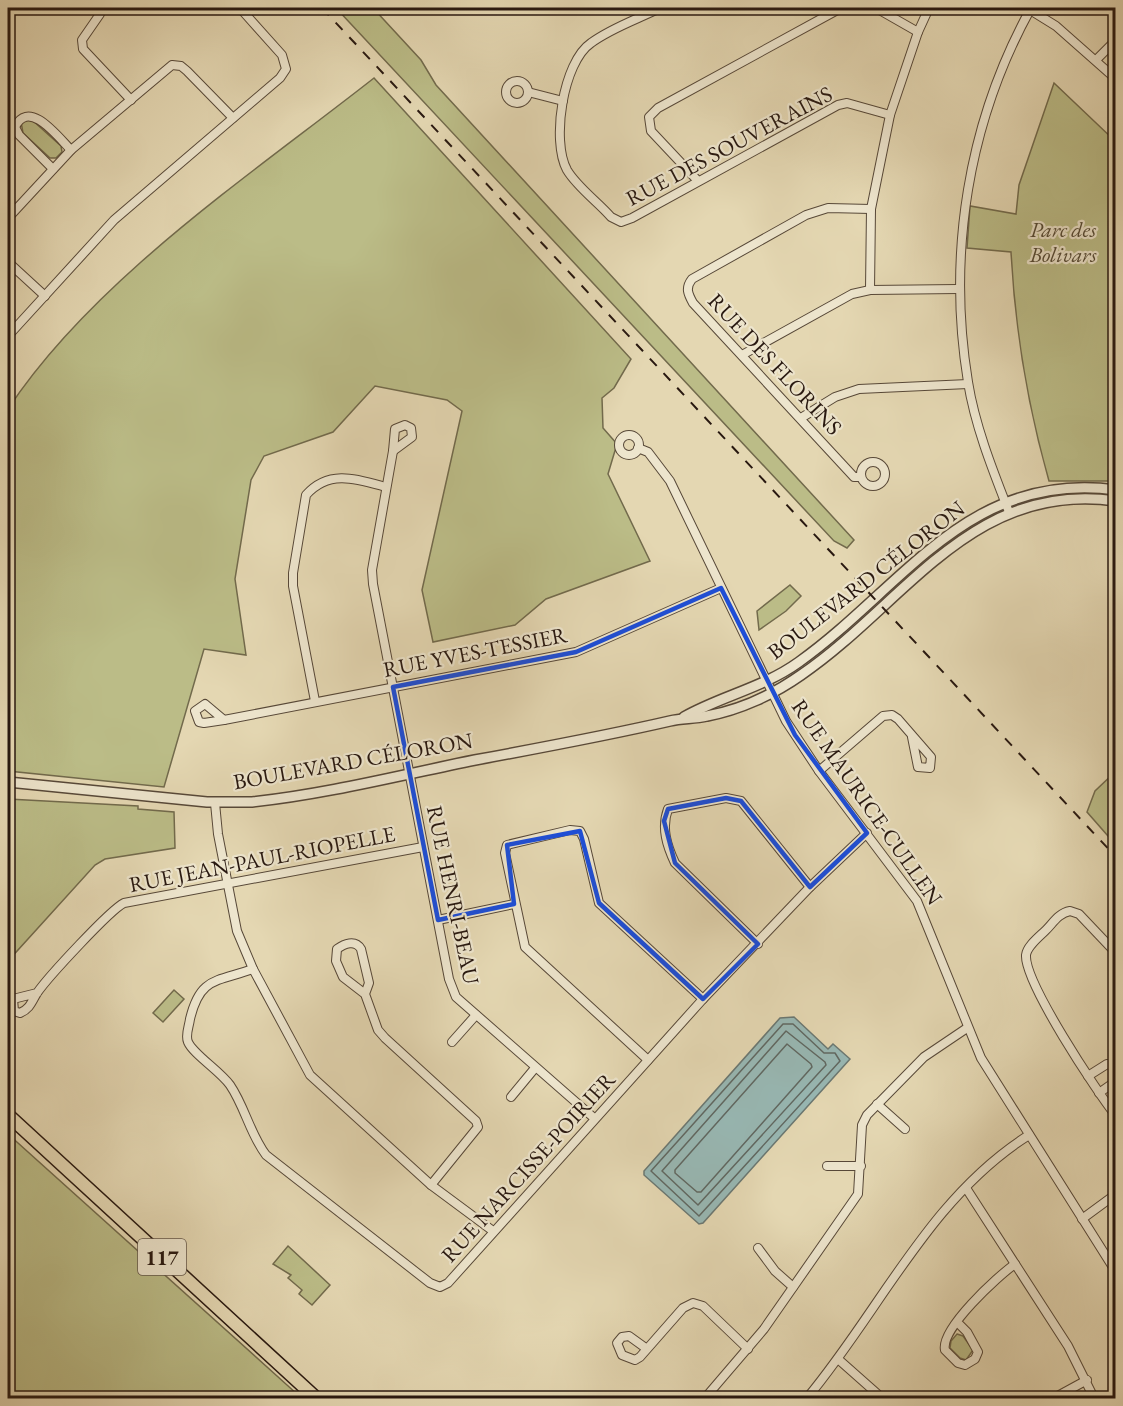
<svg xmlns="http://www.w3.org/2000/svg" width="1123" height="1406" font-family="'EB Garamond',serif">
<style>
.green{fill:#bbbc87;stroke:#726a4c;stroke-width:1.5}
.water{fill:#98b8b4;stroke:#6b7872;stroke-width:1.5}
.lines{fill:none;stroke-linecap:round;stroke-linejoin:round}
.shore{stroke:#606862;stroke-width:1.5}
.minor-casing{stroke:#574838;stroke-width:10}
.tertiary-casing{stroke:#574838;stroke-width:12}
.primary-casing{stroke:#281810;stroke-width:15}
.minor{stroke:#ede5cd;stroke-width:8}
.tertiary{stroke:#ede5cd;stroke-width:9}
.primary{stroke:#e4d7b2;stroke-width:12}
.rail{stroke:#281810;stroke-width:2;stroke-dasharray:10 10;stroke-linecap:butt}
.marked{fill:none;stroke:#1d4ed8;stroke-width:4.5;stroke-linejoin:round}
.labels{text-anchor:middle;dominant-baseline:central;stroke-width:4.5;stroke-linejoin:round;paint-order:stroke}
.shield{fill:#ede5cd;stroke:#635649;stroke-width:1.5}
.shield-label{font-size:21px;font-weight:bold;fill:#281810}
.street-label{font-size:22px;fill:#281810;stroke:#ede5cd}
.park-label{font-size:22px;font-style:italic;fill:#544934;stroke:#ede5cd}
</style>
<rect width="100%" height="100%" fill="#e4d7b2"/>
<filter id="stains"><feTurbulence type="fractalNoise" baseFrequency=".00333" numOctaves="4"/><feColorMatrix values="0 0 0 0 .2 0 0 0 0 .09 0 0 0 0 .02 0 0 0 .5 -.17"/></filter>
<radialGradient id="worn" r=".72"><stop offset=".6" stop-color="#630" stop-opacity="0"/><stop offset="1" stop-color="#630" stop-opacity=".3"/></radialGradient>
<g class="green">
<path d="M336,8H373L421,60L436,85L854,540L847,548L834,541Z"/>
<path d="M374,78L631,359L614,388L602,398L603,428L617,444L608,474L650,561L546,599L515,625L433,642L422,590L462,411L447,400L375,386L333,432L264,456L251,480L235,579L246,655L204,649L164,787L8,771V409C94,279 252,174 374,78Z"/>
<path d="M1054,83L1115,141V481H1049C1028,407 1015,329 1011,252L967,248L970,206L1016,214L1019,185Z"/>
<path d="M31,119L61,146L62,152L56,158H50L23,133L21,122Z"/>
<path d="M790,585L801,596L786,611L759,630L757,611Z"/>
<path d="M1115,772V844L1087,812L1095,791Z"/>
<path d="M8,799L138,806V809L174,812L175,848L105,859L95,865L8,961Z"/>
<path d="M174,990L184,999L163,1022L153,1013Z"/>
<path d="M8,1134L297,1394L294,1398H8Z"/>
<path d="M288,1246L330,1285L312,1305L299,1294L302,1290L288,1278L291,1275L273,1264Z"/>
<path d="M957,1334L963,1336L973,1350L966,1360L960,1358L950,1348L951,1341Z"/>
</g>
<path class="water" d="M794,1017L828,1049L833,1044L850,1059L703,1223L699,1224L644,1175V1171L780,1018Z"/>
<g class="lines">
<g class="shore">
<path d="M783,1024H793L824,1053H835L840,1061L699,1216L651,1171Z"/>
<path d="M786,1031L825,1062L826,1065L698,1205L662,1171Z"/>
<path d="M787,1044L811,1064L812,1067L701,1192H697L675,1173V1170Z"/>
</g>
<g class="minor-casing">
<g id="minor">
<path d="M99,8L100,14L82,40L83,49L131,100"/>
<path d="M660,8C638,19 611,28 591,43C563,62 551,141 567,170C577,187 598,202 611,217L621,222L632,218L838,105L847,103L890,115"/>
<path d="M876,8L918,32"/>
<path d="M1027,8L1056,26L1116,79"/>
<path d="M8,12L11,8"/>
<path d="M1096,60L1116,40"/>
<circle cx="517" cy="92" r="11"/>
<path d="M528,92L563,101"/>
<path d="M53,169L19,135L15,127C29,98 58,137 71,150"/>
<path d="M698,181L651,131L649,117L658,108L841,8"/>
<path d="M8,218L71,150L172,65L181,66L187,71L233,118"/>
<path d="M8,262L45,296"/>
<path d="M870,290L871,209L890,115L918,32L929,8"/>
<path d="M8,336L114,220L280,78L286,69L282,55L240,8"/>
<path d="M742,355L852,294L870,290L958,289"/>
<path d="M801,418L835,397L859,389L968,384"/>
<path d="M405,425L411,428L412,437L393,451L395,429Z"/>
<circle cx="629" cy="445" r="10"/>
<path d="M638,448L648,452L670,481L786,721L819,771L917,901L981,1058L1116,1272"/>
<path d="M393,451L372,570L373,584L449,979L456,997L594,1118"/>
<circle cx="873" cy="474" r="12"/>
<path d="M861,477H854L693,303C688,294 685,288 692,279L806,215L828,208L871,209"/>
<path d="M1009,512C993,471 975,426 968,382C947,254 968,122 1031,8"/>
<path d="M315,701L293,586V573L306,495C329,469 357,479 386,487"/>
<path d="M205,704L224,720L204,723L199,722L195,711Z"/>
<path d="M224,720L576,652L721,588"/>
<path d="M819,771L883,716L892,715L898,719L931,757L930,768L918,767L912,737"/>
<path d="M215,803L218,834L237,931L253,969L310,1075L431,1185L493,1231"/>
<path d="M438,920L514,904"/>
<path d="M758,944L675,863C667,846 661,828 668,809L726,798L741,801L810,887"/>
<path d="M1116,953L1079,914L1070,911C1059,913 1053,923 1046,930C1039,937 1027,946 1026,955C1024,982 1097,1092 1116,1116"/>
<path d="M253,969C216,982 200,977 190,1019C189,1027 185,1035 188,1042C193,1054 220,1071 230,1085C245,1107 250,1134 266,1155L430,1283L440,1287L448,1283L703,999L810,887L867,833"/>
<path d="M37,993L13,999L14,1011L20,1013C30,1009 32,1001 37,993C48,977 110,910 124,903L423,847"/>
<path d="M365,994L369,983L361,949C355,939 344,944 337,949L336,961L343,977L365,994L378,1030L385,1038L476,1121L478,1127L431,1185"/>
<path d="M452,1042L476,1015"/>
<path d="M648,1060L525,947L505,853L507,845L570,830L580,831L584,839L599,903L703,999"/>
<path d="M1088,1076L1107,1064L1116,1066"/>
<path d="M1099,1093L1116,1081"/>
<path d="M511,1097L535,1068"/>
<path d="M877,1104L905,1129"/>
<path d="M827,1166H861"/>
<path d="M966,1188L1068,1346L1094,1398"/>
<path d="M1082,1219L1116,1194"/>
<path d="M758,1248L775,1271L793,1287"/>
<path d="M958,1323L967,1332L978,1352L975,1359L965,1365L958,1363L945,1350C940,1329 998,1276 1015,1264"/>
<path d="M647,1349L629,1336L622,1337L617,1343L622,1355L635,1360L640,1357L683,1308L693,1303L703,1306L748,1349"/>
<path d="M838,1359L882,1398"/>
<path d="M705,1398L764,1329L858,1194L862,1125L867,1115L924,1057L967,1028"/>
<path d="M807,1398C880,1311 929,1198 1029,1135"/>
<path d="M1054,1398L1087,1380"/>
</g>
</g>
<g class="tertiary-casing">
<g id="tertiary">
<path d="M684,717C721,696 763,688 799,662C903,588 968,470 1116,490"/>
<path d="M8,782L207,802H252C327,794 401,775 475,760C540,748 605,736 670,721C682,718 694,719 707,716C740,710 774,694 801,675C905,604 972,480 1116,501"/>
</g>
</g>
<g class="primary-casing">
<path id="primary" d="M8,1115L316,1398"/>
</g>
<use href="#minor" class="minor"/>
<use href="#tertiary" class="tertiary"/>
<use href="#primary" class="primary"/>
<path class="rail" d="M322,8L1116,857"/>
</g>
<path class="marked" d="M721,588L795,735L867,833L810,887L741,801L726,798L668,809L664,821L675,863L758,944L703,999L599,903L580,831L507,845L514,904L438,920L393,687L576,652Z"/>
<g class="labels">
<rect class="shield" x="138" y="1239" width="48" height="36" rx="4.5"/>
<g class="shield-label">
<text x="162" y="1257">117</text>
</g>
<g class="street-label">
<text transform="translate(729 146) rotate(-28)">RUE DES SOUVERAINS</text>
<text transform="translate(775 364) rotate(47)">RUE DES FLORINS</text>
<text transform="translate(866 580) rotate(-38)">BOULEVARD CÉLORON</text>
<text transform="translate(475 652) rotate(-11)">RUE YVES-TESSIER</text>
<text transform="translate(353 761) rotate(-10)">BOULEVARD CÉLORON</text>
<text transform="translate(867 802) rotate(55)">RUE MAURICE-CULLEN</text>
<text transform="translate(262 859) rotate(-11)">RUE JEAN-PAUL-RIOPELLE</text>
<text transform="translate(453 895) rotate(78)">RUE HENRI-BEAU</text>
<text transform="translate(528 1167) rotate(-48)">RUE NARCISSE-POIRIER</text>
</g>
<g class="park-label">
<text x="1063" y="229">Parc des<tspan x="1063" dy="25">Bolivars</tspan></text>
</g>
</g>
<rect width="1123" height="1406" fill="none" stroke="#e4d7b2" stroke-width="30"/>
<rect x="9" y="9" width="1105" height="1388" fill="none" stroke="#281810" stroke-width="3"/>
<rect x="15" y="15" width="1093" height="1376" fill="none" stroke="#281810" stroke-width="1.5"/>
<rect width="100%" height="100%" filter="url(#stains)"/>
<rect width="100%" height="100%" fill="url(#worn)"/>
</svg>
